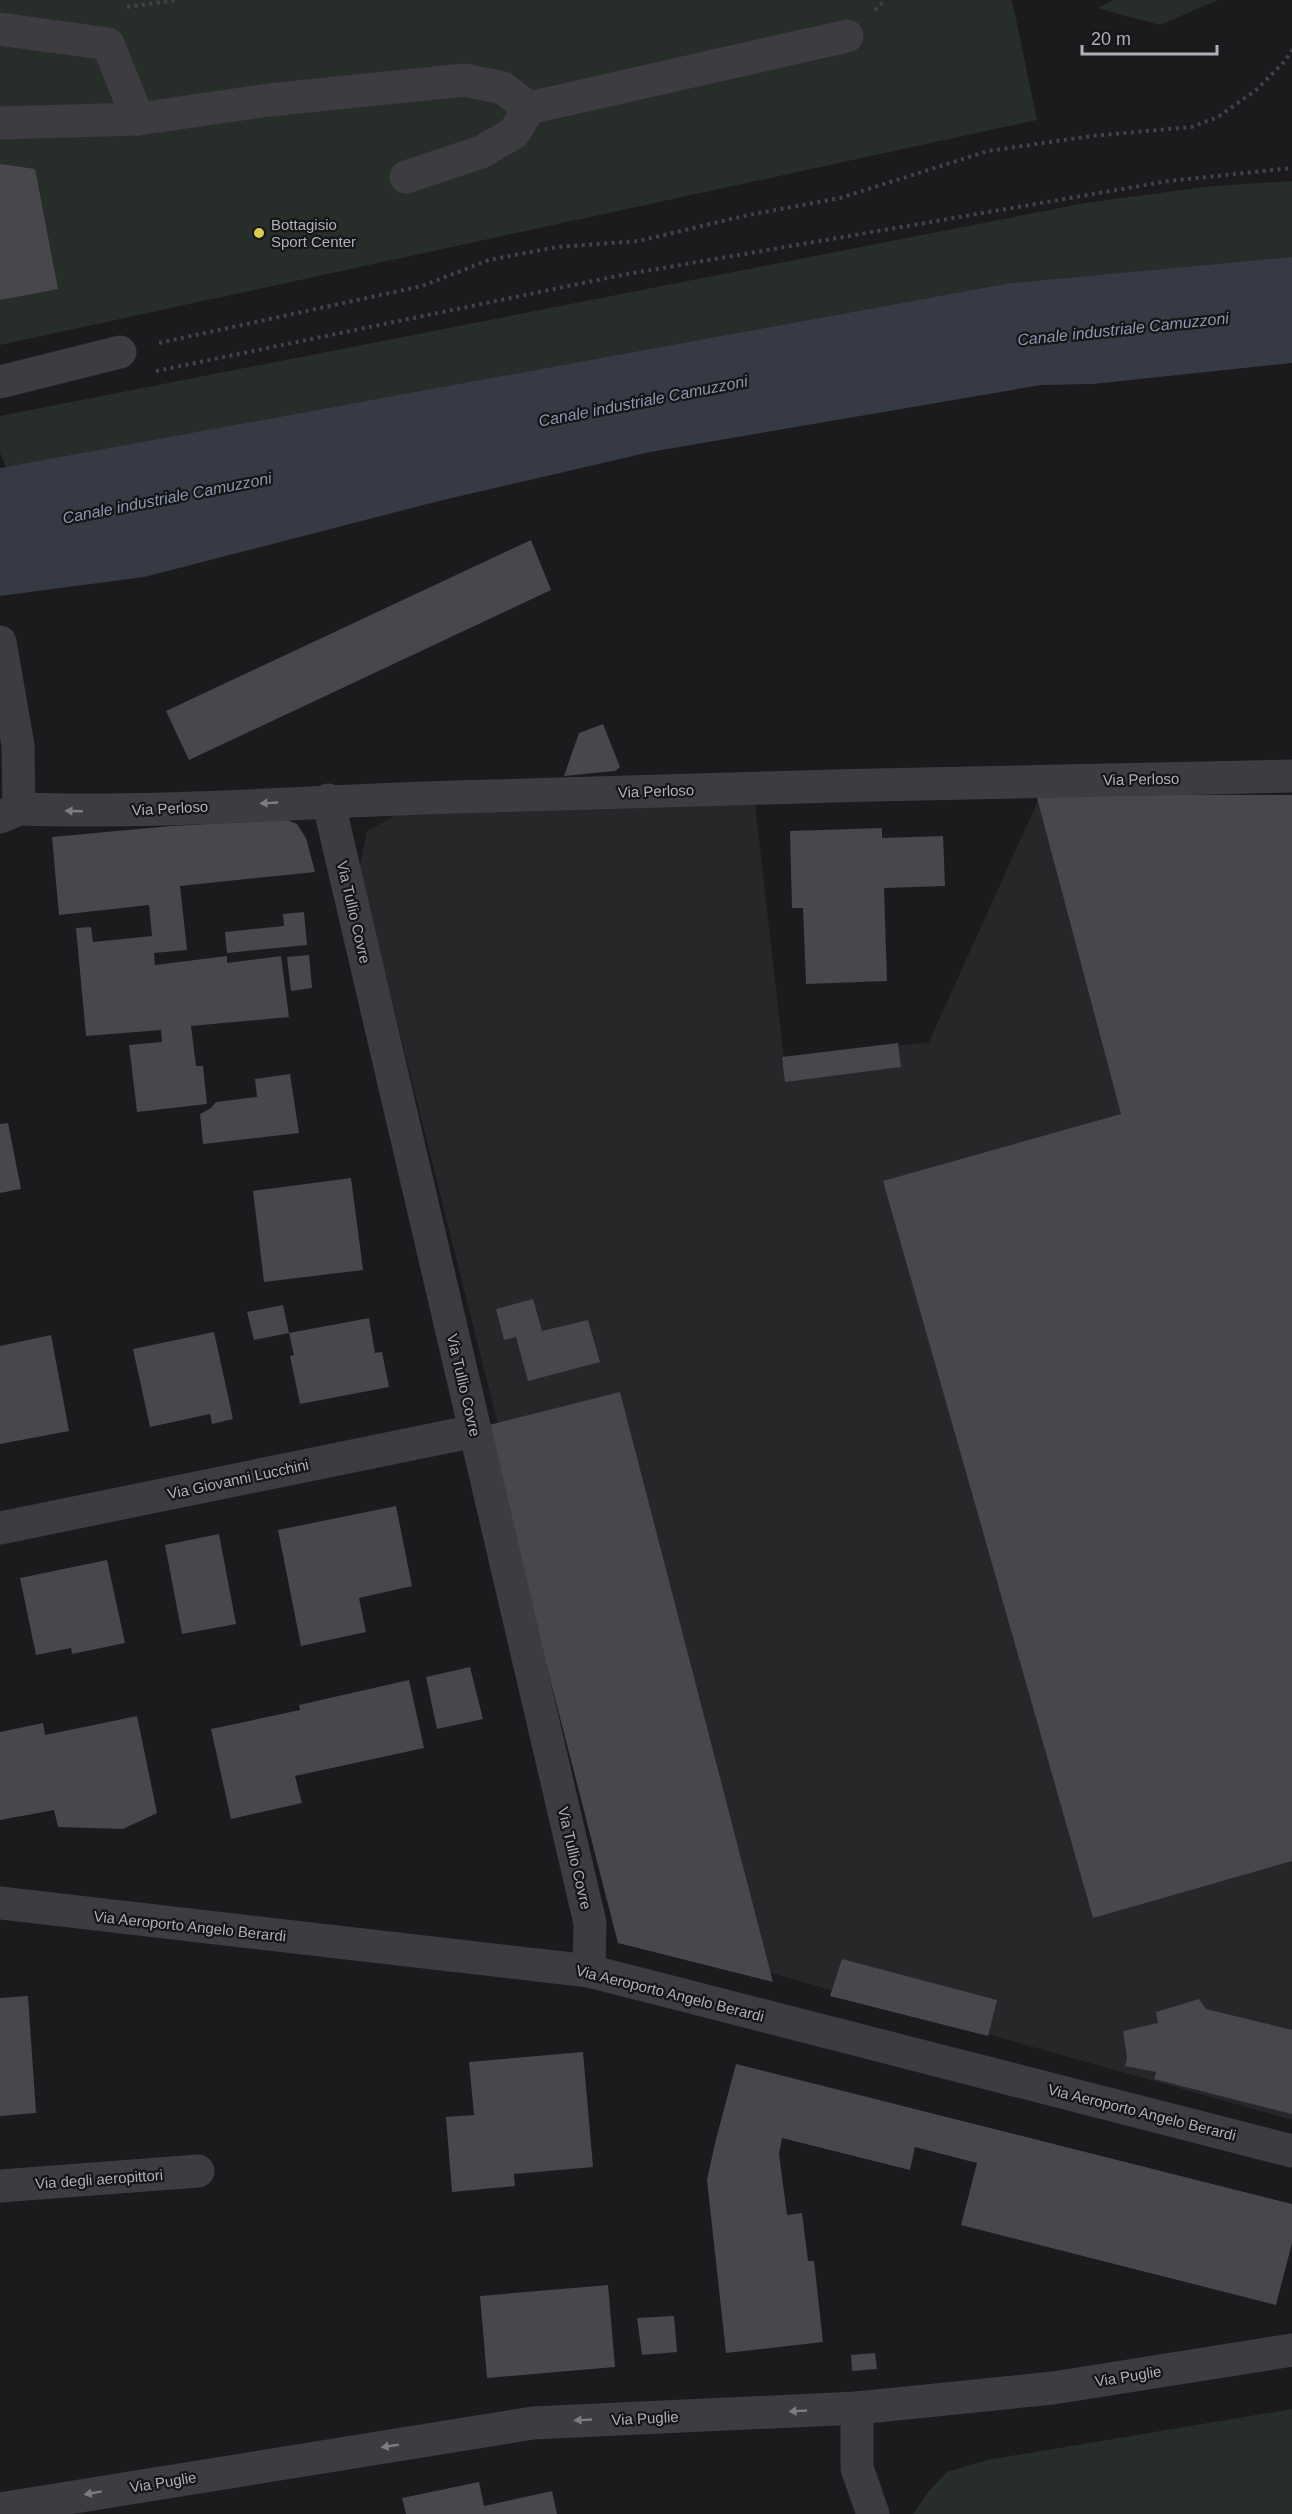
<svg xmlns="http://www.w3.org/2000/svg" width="1292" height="2514" font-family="Arial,sans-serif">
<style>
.built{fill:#272629}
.green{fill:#272e29}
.water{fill:#353a44}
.building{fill:#48474c}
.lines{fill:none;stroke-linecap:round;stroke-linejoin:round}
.path{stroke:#424248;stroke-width:4;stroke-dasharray:3 4.5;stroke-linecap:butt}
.minor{stroke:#3c3c41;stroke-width:33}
.oneway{fill:#7b7c84}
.poi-dot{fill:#deca50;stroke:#161517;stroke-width:2}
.labels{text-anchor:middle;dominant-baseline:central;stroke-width:4.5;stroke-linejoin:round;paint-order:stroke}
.poi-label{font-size:15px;fill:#aeb0ba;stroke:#161517;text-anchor:start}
.street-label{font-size:15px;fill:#aeb0ba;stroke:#161517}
.water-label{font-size:16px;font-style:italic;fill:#8a97b1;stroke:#161517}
</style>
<rect width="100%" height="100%" fill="#1b1a1c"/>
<path class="built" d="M1041,794L1292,795V2120L625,1932L359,870L367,831L403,811L755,804L784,1059L929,1042Z"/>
<g class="green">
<path d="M0,0H1012L1037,120L0,345Z"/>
<path d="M1114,0H1218L1160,25L1097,8Z"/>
<path d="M1292,181V257L1010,283L6,467L0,453V416L1085,203L1212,186Z"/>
<path d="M1292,2409V2514H913L928,2492L947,2472L987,2460Z"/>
</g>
<path class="water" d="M1292,257V363L1093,384L1041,385L650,452L439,501L144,577L0,596V468L1010,283Z"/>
<g class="building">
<path d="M0,164L35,169L58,289L0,300Z"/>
<path d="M531,540L551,590L189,760L166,711Z"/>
<path d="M603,724L620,767L615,771L564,776L579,733Z"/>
<path d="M1036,794L1292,795V1861L1093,1918L883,1181L1121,1114Z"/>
<path d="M287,820L297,824L306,838L315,872L180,886L187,950L154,953L155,965L227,956V963L281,956L289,1017L191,1026L196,1066H203L207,1104L137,1112L129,1045L162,1042L161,1030L86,1036L76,928L91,927L93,942L152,936L149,905L59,915L52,837L171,826Z"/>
<path d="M882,828V838L943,836L945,886L884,888L887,981L806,984L803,908H792L790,831Z"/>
<path d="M304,912L307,945L227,953L225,932L284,926L283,914Z"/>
<path d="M309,955L312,988L291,991L287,957Z"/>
<path d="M898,1043L901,1067L785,1082L782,1057Z"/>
<path d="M290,1074L299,1133L203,1144L200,1114L211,1108L216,1102L257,1097L255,1079Z"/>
<path d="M8,1123L21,1189L0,1193V1124Z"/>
<path d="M351,1178L363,1270L264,1282L253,1191Z"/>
<path d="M533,1299L542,1331L588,1320L600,1362L528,1381L516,1337L504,1340L496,1309Z"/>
<path d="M283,1305L289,1333L254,1340L247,1312Z"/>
<path d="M369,1318L375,1353L382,1352L389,1387L300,1404L290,1356L294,1355L289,1333Z"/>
<path d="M214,1332L233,1419L212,1424L210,1414L150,1427L133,1349Z"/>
<path d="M51,1335L69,1431L0,1444V1346Z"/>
<path d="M620,1392L773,1982L618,1943L485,1426Z"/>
<path d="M396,1506L412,1586L359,1598L366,1632L301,1646L278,1530Z"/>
<path d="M219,1534L236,1624L182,1634L165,1545Z"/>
<path d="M107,1560L125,1643L72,1654L71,1648L36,1655L20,1578Z"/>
<path d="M470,1667L483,1719L437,1729L426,1677Z"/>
<path d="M409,1680L424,1748L295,1776L302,1803L231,1819L211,1729L300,1710L299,1705Z"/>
<path d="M137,1716L157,1813L123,1829L58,1827L54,1810L0,1820V1732L43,1723L45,1735Z"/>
<path d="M842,1959L997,2000L988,2036L830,1996Z"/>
<path d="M28,1996L36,2113L0,2116V1998Z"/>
<path d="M1199,1999L1206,2009L1292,2030V2114L1154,2079L1156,2072L1125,2066L1127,2058L1123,2031L1158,2023L1156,2012Z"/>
<path d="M583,2052L593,2167L514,2174L515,2186L452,2192L446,2117L474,2115L469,2062Z"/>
<path d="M736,2064L1292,2204V2243L1276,2305L961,2225L977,2163L915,2147L910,2170L782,2138L779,2154L787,2215L802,2213L808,2261H814L823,2342L726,2353L707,2180L716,2139Z"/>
<path d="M608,2285L615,2367L487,2378L480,2296Z"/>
<path d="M674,2316L677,2352L642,2355L637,2318Z"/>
<path d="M875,2353L877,2369L852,2371L851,2355Z"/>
<path d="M479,2482L484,2506L552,2491L557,2514H406L402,2498Z"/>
</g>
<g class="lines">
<g class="path">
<path d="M127,7L177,0"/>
<path d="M875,10L885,0"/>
<path d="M159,343L422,286L489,260L557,247L639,241L748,215L840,198L988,151L1092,136L1191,127L1218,117L1256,90L1284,62L1292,50"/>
<path d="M156,371L622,275L1169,181L1292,168"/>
</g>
<g class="minor">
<path d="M0,29L108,44L138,119"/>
<path d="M529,108L847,36"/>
<path d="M0,123L138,119L269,100L464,80L503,88L529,108L514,133L481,152L406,177"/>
<path d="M0,382L120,352"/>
<path d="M0,642L18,745L19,809L0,817"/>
<path d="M328,800L590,1923L589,1971"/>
<path d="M19,809C164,814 309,801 454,797C733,788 1013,781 1292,776"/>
<path d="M0,1528L475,1431"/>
<path d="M0,1903L589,1971L1292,2151"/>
<path d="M0,2186L198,2171"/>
<path d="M857,2408V2468L873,2514"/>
<path d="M0,2509L533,2423L857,2408L1053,2388L1292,2350"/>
</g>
</g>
<defs><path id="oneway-solid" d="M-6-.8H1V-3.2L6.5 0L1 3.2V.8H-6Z" transform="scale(1.5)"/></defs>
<g class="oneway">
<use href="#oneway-solid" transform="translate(269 803) rotate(177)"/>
<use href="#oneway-solid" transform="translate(74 811) rotate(-178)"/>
<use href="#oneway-solid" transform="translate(798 2411) rotate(177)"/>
<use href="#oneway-solid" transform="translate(583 2420) rotate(177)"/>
<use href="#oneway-solid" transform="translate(390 2446) rotate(171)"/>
<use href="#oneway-solid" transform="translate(93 2493) rotate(170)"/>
</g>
<circle class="poi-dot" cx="259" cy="233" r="6"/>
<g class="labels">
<g class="poi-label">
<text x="271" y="224">Bottagisio<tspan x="271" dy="17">Sport Center</tspan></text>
</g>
<g class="street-label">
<text transform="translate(1141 779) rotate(-1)">Via Perloso</text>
<text transform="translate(656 791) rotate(-2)">Via Perloso</text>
<text transform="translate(170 808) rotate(-3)">Via Perloso</text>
<text transform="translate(354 912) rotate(77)">Via Tullio Covre</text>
<text transform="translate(464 1385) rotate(77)">Via Tullio Covre</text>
<text transform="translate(238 1479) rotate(-12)">Via Giovanni Lucchini</text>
<text transform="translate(575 1858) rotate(77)">Via Tullio Covre</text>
<text transform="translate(190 1926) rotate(6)">Via Aeroporto Angelo Berardi</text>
<text transform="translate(670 1993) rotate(14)">Via Aeroporto Angelo Berardi</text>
<text transform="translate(1142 2112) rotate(14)">Via Aeroporto Angelo Berardi</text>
<text transform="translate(99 2179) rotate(-4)">Via degli aeropittori</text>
<text transform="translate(1128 2376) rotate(-9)">Via Puglie</text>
<text transform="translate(645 2418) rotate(-3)">Via Puglie</text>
<text transform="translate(163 2482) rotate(-9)">Via Puglie</text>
</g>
<g class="water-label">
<text transform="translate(1123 329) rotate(-6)">Canale industriale Camuzzoni</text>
<text transform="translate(643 401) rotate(-11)">Canale industriale Camuzzoni</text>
<text transform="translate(167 498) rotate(-11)">Canale industriale Camuzzoni</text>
</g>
</g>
<path d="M1082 45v9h135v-9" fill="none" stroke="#aeb0ba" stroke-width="3"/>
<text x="1091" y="45" font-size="18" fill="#aeb0ba" stroke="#161517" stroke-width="4.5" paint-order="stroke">20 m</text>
</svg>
